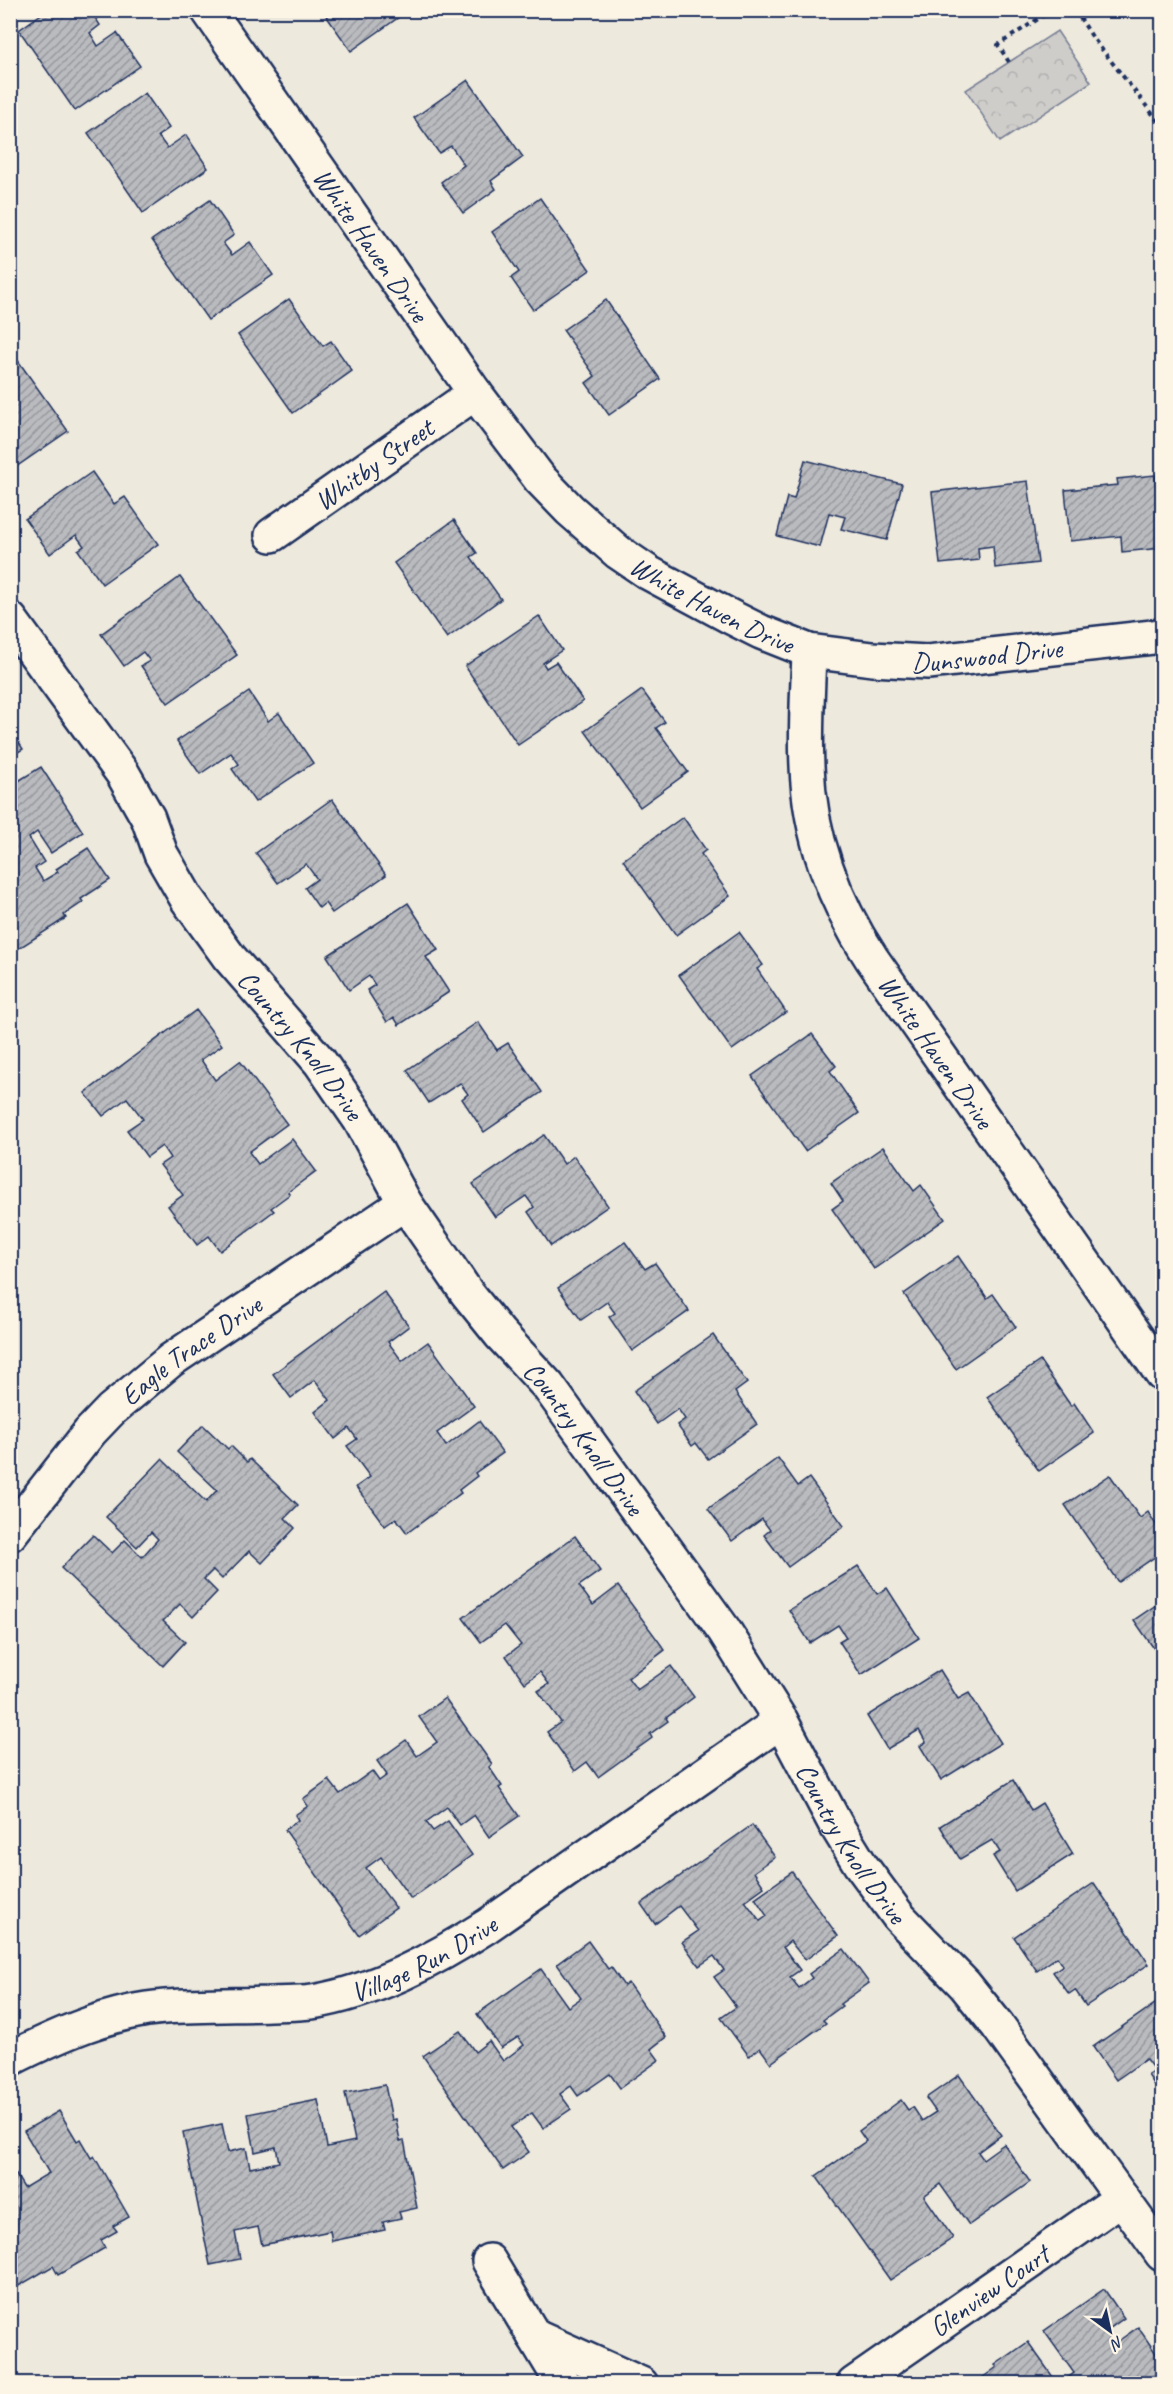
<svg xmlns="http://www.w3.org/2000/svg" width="1173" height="2394" font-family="Caveat,sans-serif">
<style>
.forest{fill:url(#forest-crowns);stroke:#757e94;stroke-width:1.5}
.building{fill:url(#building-hatch);stroke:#1b2f5e;stroke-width:1.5}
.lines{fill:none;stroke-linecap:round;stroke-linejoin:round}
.minor-casing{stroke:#1b2f5e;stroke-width:38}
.path{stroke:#1b2f5e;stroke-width:4;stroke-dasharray:4.5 4.5;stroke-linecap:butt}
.minor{stroke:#fcf5e5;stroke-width:33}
.labels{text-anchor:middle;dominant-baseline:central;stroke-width:5;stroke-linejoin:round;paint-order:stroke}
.street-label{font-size:28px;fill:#1b2f5e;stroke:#fcf5e5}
</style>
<defs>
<pattern id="forest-crowns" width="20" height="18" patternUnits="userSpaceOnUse" patternTransform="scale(1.5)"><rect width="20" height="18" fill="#cfcdca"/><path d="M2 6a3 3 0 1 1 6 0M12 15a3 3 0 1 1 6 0" fill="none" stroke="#b1b0b0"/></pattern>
<pattern id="building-hatch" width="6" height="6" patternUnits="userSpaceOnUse" patternTransform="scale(1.5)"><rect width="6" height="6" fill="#babbbe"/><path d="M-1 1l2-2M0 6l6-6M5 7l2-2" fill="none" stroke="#96989e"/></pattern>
</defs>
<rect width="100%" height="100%" fill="#eee9dd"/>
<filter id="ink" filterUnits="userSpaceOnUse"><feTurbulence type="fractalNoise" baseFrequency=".0167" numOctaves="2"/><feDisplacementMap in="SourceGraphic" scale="12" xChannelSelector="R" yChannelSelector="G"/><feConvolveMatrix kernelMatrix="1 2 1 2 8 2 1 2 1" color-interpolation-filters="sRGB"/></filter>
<g filter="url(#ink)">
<path class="forest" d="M1057,31L1091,82L1000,142L966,90Z"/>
<g class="building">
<path d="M47,10H90L100,25L90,33L98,46L117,33L140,66L75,111L19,30Z"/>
<path d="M322,10H409L351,51Z"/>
<path d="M468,80L523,157L491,181L496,189L463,213L441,182L464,165L451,146L439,153L414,118Z"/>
<path d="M145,93L169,128L158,136L167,148L186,135L208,168L143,213L88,133Z"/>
<path d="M540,198L590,270L533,310L511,278L519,272L492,232Z"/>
<path d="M210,200L234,235L223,243L232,255L250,242L273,275L208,320L152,240Z"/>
<path d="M289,299L323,346L331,341L352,371L293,413L238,335Z"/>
<path d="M606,300L660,379L609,415L586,383L595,376L563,330Z"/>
<path d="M14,355L68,431L10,471V357Z"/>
<path d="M805,460L902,484L887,540L841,529L845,517L829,513L820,547L777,536L787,497L794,499Z"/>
<path d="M92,472L114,504L125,497L158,544L102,584L78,550L84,546L76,535L50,554L25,519Z"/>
<path d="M1155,475L1162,548L1122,552L1121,536L1070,541L1065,490L1118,485L1117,479Z"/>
<path d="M1028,481L1038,563L995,568L993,546L978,548L979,560L940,564L932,492Z"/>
<path d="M454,520L477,553L471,557L501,599L447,638L394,563Z"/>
<path d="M180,577L237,655L168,703L141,666L150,661L143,652L124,666L101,634Z"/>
<path d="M539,616L562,650L543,663L546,668L556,662L583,701L518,745L465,666Z"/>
<path d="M642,690L665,722L656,728L688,772L640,807L585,731Z"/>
<path d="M249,692L268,721L279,713L313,763L255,802L232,769L239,764L231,753L200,774L177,741Z"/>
<path d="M10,729L23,749L10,757Z"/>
<path d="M41,767L83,832L51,853L37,832L29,838L44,862L35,868L43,881L58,872L56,869L88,848L110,880L81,899L83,902L64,915L66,918L10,954V811L17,807L10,797V786Z"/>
<path d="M332,799L386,875L332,913L325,903L319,908L305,888L317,879L306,864L278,883L256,853Z"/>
<path d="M683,817L706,850L701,854L730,896L676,935L623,860Z"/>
<path d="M408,903L438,950L426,957L449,992L399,1025L394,1017L387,1022L367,990L375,985L369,976L349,990L327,956Z"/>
<path d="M739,932L763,965L757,969L786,1012L732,1050L679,975Z"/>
<path d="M196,1010L222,1045L201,1060L215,1080L240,1061L287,1124L249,1152L258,1164L292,1139L316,1171L288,1192L290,1194L271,1208L274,1211L220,1251L209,1236L197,1245L168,1206L183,1195L160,1165L170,1158L162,1146L147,1157L127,1130L143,1119L127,1098L103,1116L85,1093Z"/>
<path d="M478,1022L497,1050L508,1043L542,1092L484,1132L462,1099L468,1094L460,1083L429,1103L407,1070Z"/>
<path d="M812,1034L836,1066L830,1071L859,1113L805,1151L752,1076Z"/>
<path d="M544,1135L564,1164L574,1156L608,1206L551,1246L528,1212L534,1207L526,1196L495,1217L473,1184Z"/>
<path d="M883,1147L914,1191L921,1185L945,1219L874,1269L832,1209L843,1201L831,1183Z"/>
<path d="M625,1242L645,1269L655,1263L689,1311L632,1351L609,1317L615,1313L607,1302L581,1320L558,1288Z"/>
<path d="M958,1256L987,1298L993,1294L1016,1327L956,1369L904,1294Z"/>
<path d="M384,1292L409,1326L388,1342L402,1361L428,1342L474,1406L437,1433L446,1446L479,1421L503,1453L475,1473L477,1476L459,1490L461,1493L407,1533L396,1518L385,1526L356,1487L370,1477L347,1446L357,1439L349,1428L335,1439L315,1412L330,1400L315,1380L291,1398L273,1374Z"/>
<path d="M713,1335L747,1383L735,1392L757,1424L708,1459L696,1443L692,1446L677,1425L685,1419L678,1409L657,1424L634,1391Z"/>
<path d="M1040,1361L1071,1406L1074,1403L1094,1433L1039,1471L987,1397Z"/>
<path d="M203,1425L228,1449L231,1446L247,1462L250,1459L298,1505L285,1518L295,1528L262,1563L249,1551L222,1579L213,1570L204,1579L217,1592L193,1617L180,1604L163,1621L185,1642L163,1666L61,1568L93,1535L112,1553L125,1540L142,1557L158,1539L151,1532L137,1547L106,1517L162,1459L206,1502L217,1490L177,1452Z"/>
<path d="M778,1458L798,1486L809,1478L844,1526L788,1567L764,1535L770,1530L762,1519L732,1541L708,1509Z"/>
<path d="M1110,1475L1140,1518L1148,1512L1162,1534V1552L1118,1582L1065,1505Z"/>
<path d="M575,1536L600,1571L579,1586L593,1605L618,1586L665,1650L628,1678L637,1690L671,1666L694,1697L666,1718L668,1721L650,1734L652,1738L598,1777L587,1762L575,1771L547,1732L561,1722L538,1691L549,1684L540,1672L525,1683L506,1656L521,1645L505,1625L481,1642L463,1618Z"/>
<path d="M858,1566L877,1594L887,1588L919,1638L861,1675L839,1641L846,1637L838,1625L810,1643L789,1610Z"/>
<path d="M1162,1601V1660L1134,1620Z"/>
<path d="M940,1670L958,1699L969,1693L1001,1743L941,1780L920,1746L926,1742L919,1730L887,1749L867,1716Z"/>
<path d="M445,1698L492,1764L489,1767L502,1786L499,1788L519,1816L489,1837L474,1815L460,1825L447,1807L426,1822L433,1831L448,1821L472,1855L411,1899L381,1857L366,1868L396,1908L359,1935L285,1830L298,1820L295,1815L308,1806L303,1799L329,1780L340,1794L372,1771L379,1781L387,1775L377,1761L406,1740L417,1756L437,1742L419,1717Z"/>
<path d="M1013,1780L1031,1810L1042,1803L1073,1854L1015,1891L993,1856L1000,1852L992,1840L960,1859L940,1826Z"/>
<path d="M752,1825L775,1857L754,1872L764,1887L745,1901L760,1921L767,1916L755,1898L792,1872L838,1936L805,1960L790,1941L783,1947L800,1970L790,1977L799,1988L812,1978L809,1974L844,1949L869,1983L840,2004L842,2006L823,2020L826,2023L771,2063L760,2048L749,2056L721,2018L736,2007L714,1977L724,1970L714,1956L699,1966L682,1942L698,1931L679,1906L655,1924L641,1904Z"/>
<path d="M1094,1883L1149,1964L1086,2006L1075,1990L1069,1994L1053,1972L1063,1965L1057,1957L1037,1971L1014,1937Z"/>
<path d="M588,1941L608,1969L611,1967L624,1986L628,1983L666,2037L651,2049L659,2060L620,2088L610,2074L578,2096L571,2086L560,2094L571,2109L543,2128L532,2113L511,2127L529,2152L503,2170L423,2056L460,2031L475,2052L489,2041L503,2061L524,2045L518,2037L501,2048L477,2014L541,1969L568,2007L581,1998L557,1964Z"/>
<path d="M1162,1999V2096L1148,2075L1155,2071L1146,2059L1116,2080L1093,2047Z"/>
<path d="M959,2075L1001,2135L978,2152L983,2159L1004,2144L1030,2182L969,2225L940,2184L924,2196L953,2238L890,2280L816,2176L866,2141L859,2131L901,2100L908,2110L913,2107L922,2121L936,2112L926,2098Z"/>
<path d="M385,2085L392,2120L396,2119L400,2141L404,2140L417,2208L399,2212L401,2218L383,2222L385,2230L332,2241L330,2231L262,2245L258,2227L235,2232L240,2259L210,2265L183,2132L222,2124L228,2152L246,2148L250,2168L279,2162L276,2147L255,2152L248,2114L318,2100L327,2147L355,2141L345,2093Z"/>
<path d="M59,2111L77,2141L80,2139L91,2158L94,2156L129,2217L113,2226L117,2231L101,2240L105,2248L58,2275L53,2266L10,2291V2165L24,2188L49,2173L24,2131Z"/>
<path d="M1104,2289L1124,2318L1105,2332L1114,2344L1138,2327L1162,2362V2384H1059L1074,2373L1044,2331Z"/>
<path d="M1028,2342L1058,2384H974L997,2367L995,2365Z"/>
</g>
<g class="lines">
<g class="minor-casing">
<g id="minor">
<path id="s1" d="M208,10L475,393L540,479L570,510L618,552L649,573L731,617L761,632L809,651L872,659L928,662L1162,636"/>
<path id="s2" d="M272,535L475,393"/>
<path id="s3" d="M10,619L123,774L148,818L161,854L187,899L229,957L320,1062L360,1120L405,1203L467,1293L500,1334L548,1386L724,1630L781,1721L836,1825L860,1864L899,1917L965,1985L998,2026L1162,2254"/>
<path id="s4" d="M809,651C808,689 805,727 807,766C809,835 834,902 872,959L1162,1374"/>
<path id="s5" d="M10,1534L90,1432L111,1410L171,1360L405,1203"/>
<path id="s6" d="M10,2059C58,2035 111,2011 165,2007C200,2005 236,2005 270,2004C284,2003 298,2004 312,2002C374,1992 434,1960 487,1926L781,1721"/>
<path d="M489,2261L563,2384"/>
<path d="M534,2336L641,2384"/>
<path id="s7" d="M854,2384L1122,2198"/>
</g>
</g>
<g class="path">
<path d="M1075,10L1093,38L1162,126"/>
<path d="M1009,62L998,45L1052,10"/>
</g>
<use href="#minor" class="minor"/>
</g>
</g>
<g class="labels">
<g class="street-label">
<text stroke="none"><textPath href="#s1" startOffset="286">White Haven Drive</textPath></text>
<text stroke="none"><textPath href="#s2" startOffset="124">Whitby Street</textPath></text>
<text stroke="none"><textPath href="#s1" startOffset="790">White Haven Drive</textPath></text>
<text stroke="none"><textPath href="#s1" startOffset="1076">Dunswood Drive</textPath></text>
<text stroke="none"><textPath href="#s3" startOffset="518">Country Knoll Drive</textPath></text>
<text stroke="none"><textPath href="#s4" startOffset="434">White Haven Drive</textPath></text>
<text stroke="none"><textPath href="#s5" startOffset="260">Eagle Trace Drive</textPath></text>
<text stroke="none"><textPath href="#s3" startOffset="1004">Country Knoll Drive</textPath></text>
<text stroke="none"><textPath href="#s3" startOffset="1490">Country Knoll Drive</textPath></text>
<text stroke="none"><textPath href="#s6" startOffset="432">Village Run Drive</textPath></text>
<text stroke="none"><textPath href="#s7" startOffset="164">Glenview Court</textPath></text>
</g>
</g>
<rect width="1173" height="2394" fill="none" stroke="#fcf5e5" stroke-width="36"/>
<rect x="18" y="18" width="1137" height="2358" fill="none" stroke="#1b2f5e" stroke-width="2" filter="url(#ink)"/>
<g transform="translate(1110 2331) rotate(147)" stroke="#fcf5e5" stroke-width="4.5" paint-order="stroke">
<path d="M0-4.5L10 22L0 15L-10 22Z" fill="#1b2f5e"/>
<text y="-9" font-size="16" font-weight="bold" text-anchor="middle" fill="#1b2f5e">N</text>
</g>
</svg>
